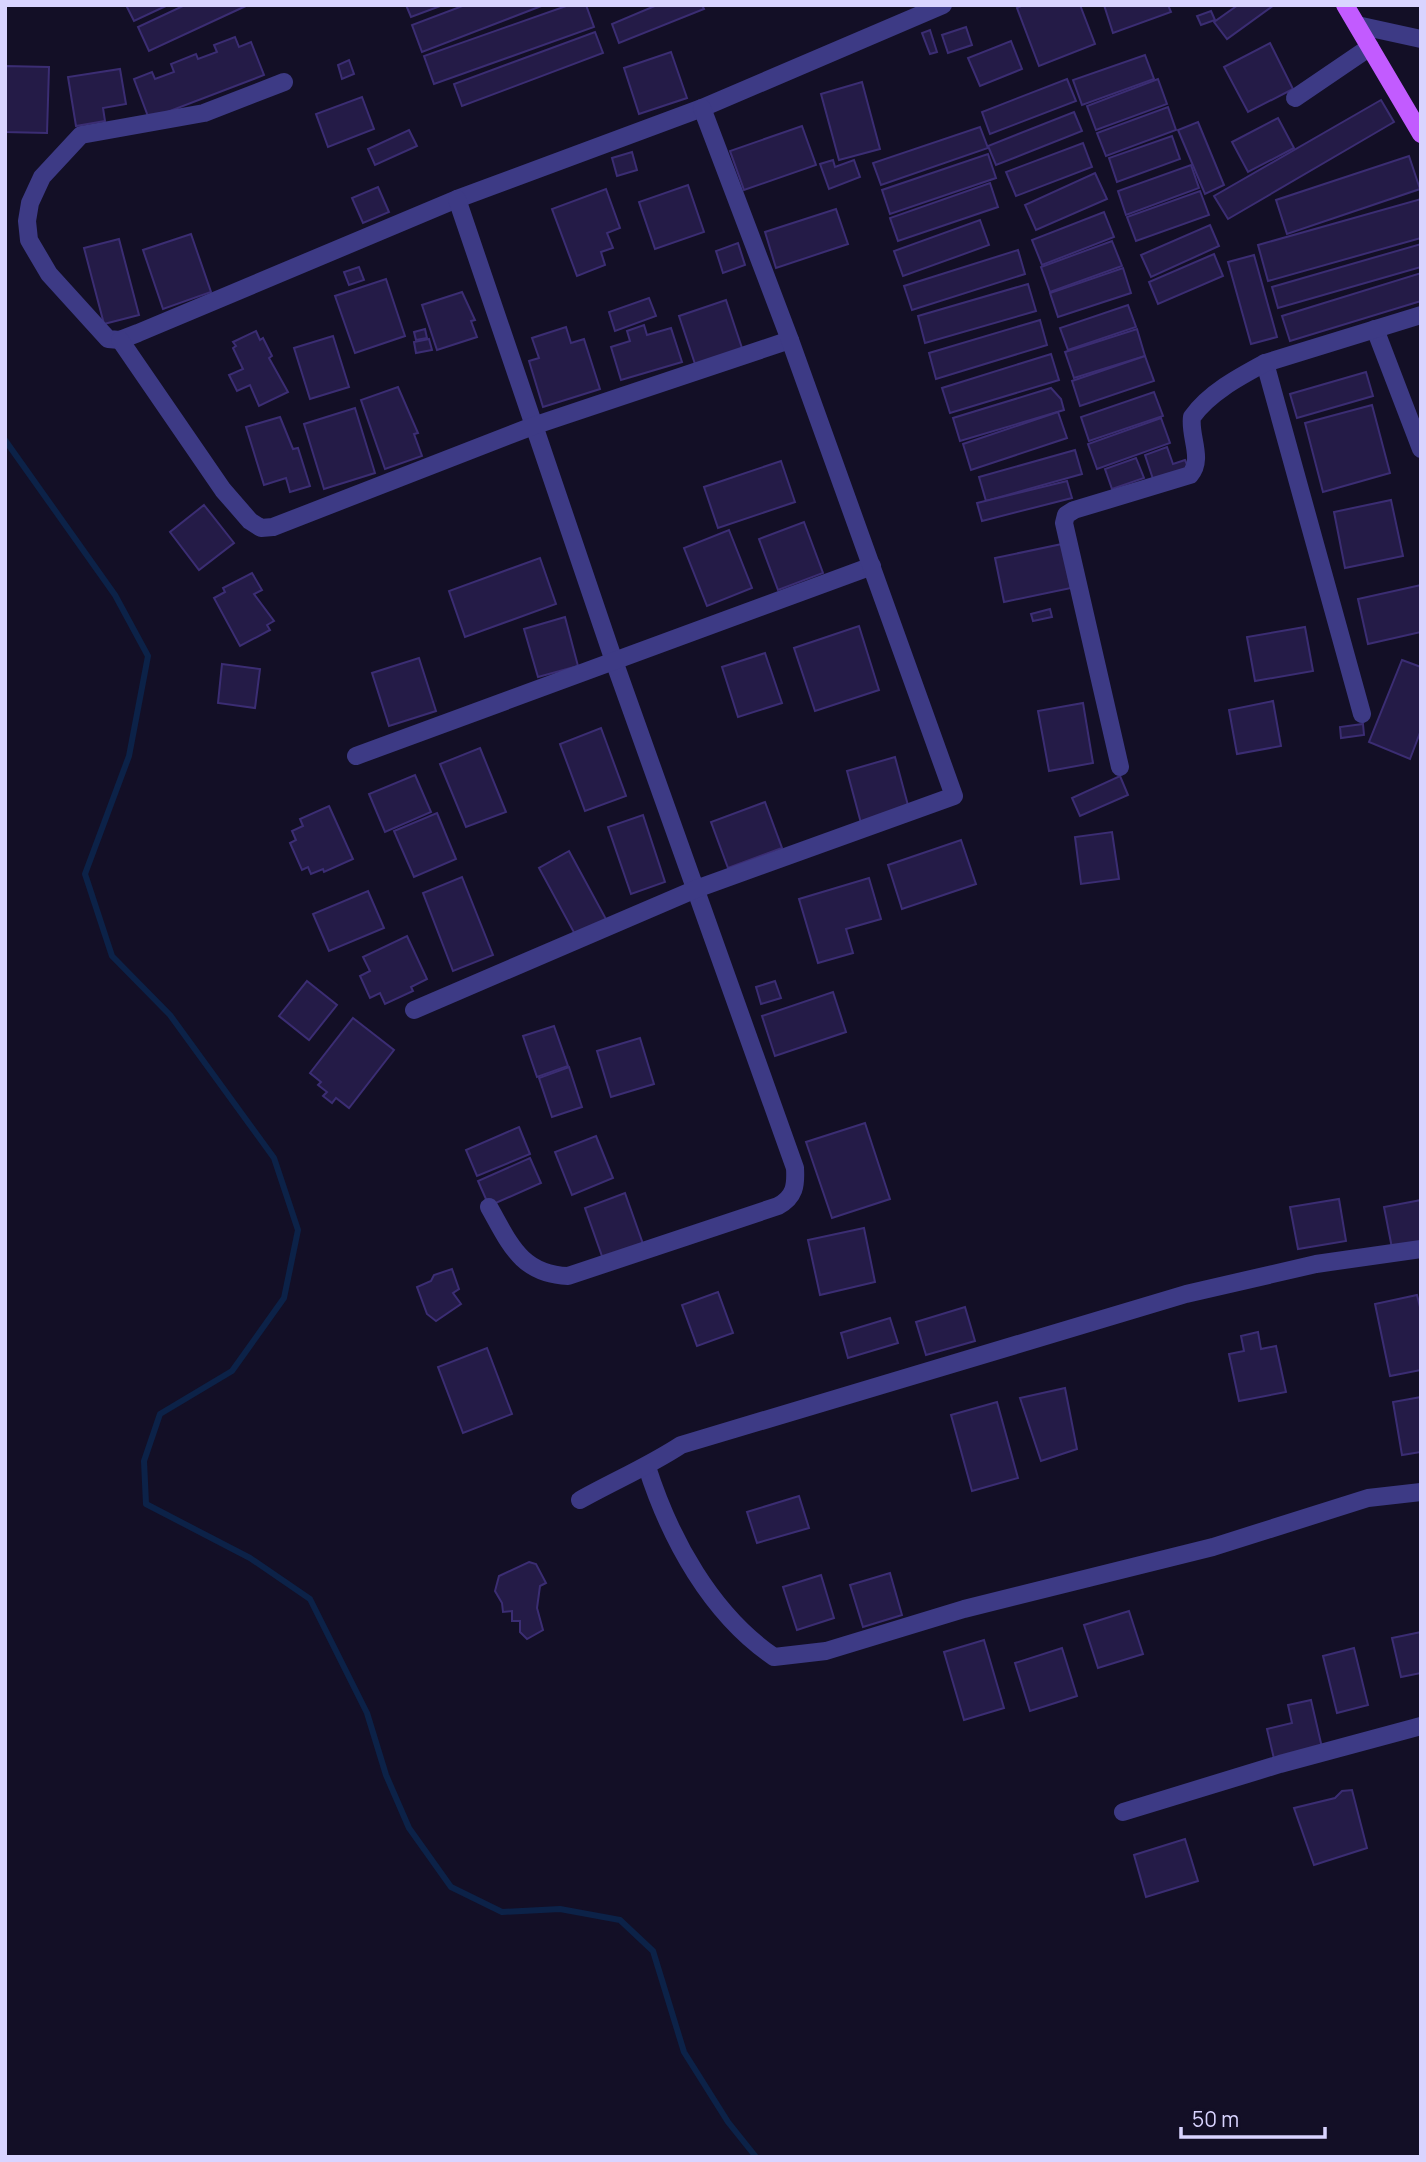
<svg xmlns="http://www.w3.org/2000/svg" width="1426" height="2162" font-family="Manrope,sans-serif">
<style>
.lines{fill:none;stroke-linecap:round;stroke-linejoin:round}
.stream{stroke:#0c2248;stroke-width:6}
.building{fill:#241b47;stroke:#3b2d73;stroke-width:2}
.minor{stroke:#3d3a85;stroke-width:18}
.major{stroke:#c25bff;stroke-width:18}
</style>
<rect width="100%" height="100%" fill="#130f26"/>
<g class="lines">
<path class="stream" d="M5,440L115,595L148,656L129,756L85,874L112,956L170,1015L274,1158L298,1230L284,1298L232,1371L160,1414L144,1461L146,1504L250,1558L310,1599L367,1713L386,1775L409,1828L451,1887L502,1912L560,1909L620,1920L653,1951L684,2052L728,2122L756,2157"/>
</g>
<g class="building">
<path d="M126,5H168L134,21Z"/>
<path d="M185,5H248L149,51L138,27Z"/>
<path d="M406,5H443L411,17Z"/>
<path d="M465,5H544L422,52L412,25Z"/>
<path d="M569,5H586L594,27L434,84L424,56Z"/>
<path d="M657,5H702L704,9L619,43L612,24Z"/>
<path d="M1023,5H1080L1095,44L1039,66L1017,8Z"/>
<path d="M1104,5H1168L1171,12L1113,33Z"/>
<path d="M1238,5H1274L1227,39L1214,22Z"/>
<path d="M1211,11L1215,20L1201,25L1197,16Z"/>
<path d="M966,27L972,45L948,53L942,35Z"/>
<path d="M930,30L937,52L930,54L922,33Z"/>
<path d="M595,32L603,53L462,106L454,84Z"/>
<path d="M235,37L239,47L251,42L264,75L149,119L134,79L152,72L155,79L174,72L171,64L196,54L198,59L217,52L214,45Z"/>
<path d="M1011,41L1022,69L980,86L968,58Z"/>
<path d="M1270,43L1293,89L1248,112L1224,67Z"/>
<path d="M671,52L687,98L639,114L624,68Z"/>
<path d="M1145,55L1154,79L1082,105L1073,80Z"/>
<path d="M349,60L354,74L342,79L338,65Z"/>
<path d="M5,66L49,67L47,133L5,132Z"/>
<path d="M120,69L126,104L103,108L105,121L76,126L68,77Z"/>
<path d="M1067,79L1076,101L990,134L982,112Z"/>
<path d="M1158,79L1167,104L1096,130L1087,106Z"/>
<path d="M862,82L880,149L839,160L821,94Z"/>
<path d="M362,97L374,129L328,147L316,114Z"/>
<path d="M1381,100L1394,122L1228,219L1214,196Z"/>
<path d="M1168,107L1176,130L1106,156L1097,133Z"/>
<path d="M1074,112L1082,131L996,165L988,146Z"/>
<path d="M1278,118L1294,148L1248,172L1232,142Z"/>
<path d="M1198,122L1224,185L1205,194L1178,130Z"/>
<path d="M802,126L816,165L744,190L730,151Z"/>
<path d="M980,127L988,148L881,185L873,163Z"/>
<path d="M409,130L417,146L375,165L368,149Z"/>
<path d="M1172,136L1180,159L1117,182L1109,158Z"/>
<path d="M1083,143L1092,167L1016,196L1006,172Z"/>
<path d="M632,152L637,170L617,176L612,158Z"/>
<path d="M988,154L996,178L890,214L882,190Z"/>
<path d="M1409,156L1420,189L1287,234L1276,200Z"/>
<path d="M833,160L835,167L854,160L860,177L829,189L820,164Z"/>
<path d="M1191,165L1199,188L1126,215L1118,191Z"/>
<path d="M1095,173L1107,199L1036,230L1025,205Z"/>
<path d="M990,183L998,207L898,241L890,218Z"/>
<path d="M688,185L704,232L655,249L639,202Z"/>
<path d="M378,187L389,212L363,223L352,198Z"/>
<path d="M606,189L620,228L607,233L613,248L601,252L605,265L577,276L552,209Z"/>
<path d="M1200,191L1209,215L1136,241L1127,217Z"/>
<path d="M1421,199V238L1268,281L1258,245Z"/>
<path d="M836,209L848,244L776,268L765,232Z"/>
<path d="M1104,212L1114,237L1042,265L1032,240Z"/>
<path d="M980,220L989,245L903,276L894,251Z"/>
<path d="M1210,225L1219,246L1151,277L1141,255Z"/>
<path d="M191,234L211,292L163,309L143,250Z"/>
<path d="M119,239L139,315L104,324L84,248Z"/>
<path d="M1112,241L1122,266L1050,292L1041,267Z"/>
<path d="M738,243L745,265L723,273L716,251Z"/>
<path d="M1421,244V267L1278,308L1272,287Z"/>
<path d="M1018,250L1025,274L912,310L904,286Z"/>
<path d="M1214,254L1223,276L1158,304L1149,282Z"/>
<path d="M1254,255L1277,337L1251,344L1228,262Z"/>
<path d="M359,267L364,280L349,285L344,272Z"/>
<path d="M1123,268L1131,293L1058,317L1050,293Z"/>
<path d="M1421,273V301L1290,341L1282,316Z"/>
<path d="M386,279L405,336L355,353L335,296Z"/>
<path d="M1028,284L1036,311L925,343L918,316Z"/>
<path d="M462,292L475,320L471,321L477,337L437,350L422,305Z"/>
<path d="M649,298L656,316L615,331L609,312Z"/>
<path d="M726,300L743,351L696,367L679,316Z"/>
<path d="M1128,305L1136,327L1068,350L1060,328Z"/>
<path d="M1040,320L1047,345L936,379L929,353Z"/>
<path d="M644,325L647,335L671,328L682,362L621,380L611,347L630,341L627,331Z"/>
<path d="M566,327L571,343L584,339L600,389L543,407L529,361L539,358L532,338Z"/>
<path d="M425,329L427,338L416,340L414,332Z"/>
<path d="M1137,329L1145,356L1074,378L1065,352Z"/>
<path d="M256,331L260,340L263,338L272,356L269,358L288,392L259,406L250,385L237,391L229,375L243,369L233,348L236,346L233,342Z"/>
<path d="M333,336L349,387L310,399L294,348Z"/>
<path d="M429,339L432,350L416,353L414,342Z"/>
<path d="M1051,354L1059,380L950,413L942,388Z"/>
<path d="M1145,356L1154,381L1080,406L1072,381Z"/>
<path d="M1366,372L1373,396L1297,418L1290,394Z"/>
<path d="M398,387L418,433L414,434L422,456L385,469L361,400Z"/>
<path d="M1051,388L1061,399L1064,410L960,441L953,418Z"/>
<path d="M1154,392L1163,416L1089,441L1081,417Z"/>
<path d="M1372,405L1390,473L1323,492L1305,423Z"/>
<path d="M355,408L375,473L324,489L304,424Z"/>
<path d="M1058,412L1067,438L971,470L963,444Z"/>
<path d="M280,417L293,449L298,448L310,486L290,492L286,478L264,485L246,427Z"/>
<path d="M1161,418L1170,443L1097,469L1088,444Z"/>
<path d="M1167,447L1173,464L1185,460L1189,470L1154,482L1145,455Z"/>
<path d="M1075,450L1082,474L986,501L979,477Z"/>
<path d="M1136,458L1144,478L1112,489L1105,469Z"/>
<path d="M781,461L795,502L718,528L704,487Z"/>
<path d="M1067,481L1072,498L982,521L977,503Z"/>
<path d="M1391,500L1403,556L1345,568L1334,512Z"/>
<path d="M204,505L234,543L199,570L170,532Z"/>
<path d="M804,522L823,573L778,590L759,539Z"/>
<path d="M729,530L752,588L707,606L684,548Z"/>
<path d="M1062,544L1071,588L1004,602L995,558Z"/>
<path d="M540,558L556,604L465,637L449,591Z"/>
<path d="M252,573L262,590L254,594L274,621L267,625L270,630L240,646L214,598L225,592L223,588Z"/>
<path d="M1421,585V632L1368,644L1358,599Z"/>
<path d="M1050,609L1052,617L1033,621L1031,614Z"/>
<path d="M565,617L578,666L538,677L524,629Z"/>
<path d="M859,626L879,690L815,711L794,648Z"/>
<path d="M1305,627L1313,671L1255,681L1247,637Z"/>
<path d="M765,653L782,703L738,717L722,667Z"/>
<path d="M419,658L436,711L389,726L372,673Z"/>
<path d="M1402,660L1421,667V730L1410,759L1369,742Z"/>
<path d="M222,664L260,669L255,708L218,703Z"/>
<path d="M1273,701L1281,746L1237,754L1229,710Z"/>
<path d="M1083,703L1093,763L1049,771L1038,711Z"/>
<path d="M1363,724L1364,735L1341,738L1340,727Z"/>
<path d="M601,728L626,796L585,811L560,744Z"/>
<path d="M480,748L506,812L466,827L440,764Z"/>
<path d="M895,757L909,809L861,823L847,771Z"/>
<path d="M415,775L431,812L385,832L369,794Z"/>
<path d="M1120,776L1128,795L1080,816L1072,798Z"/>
<path d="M765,802L782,848L728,868L711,822Z"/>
<path d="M329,806L353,859L324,872L323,869L311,874L308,867L302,870L290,843L296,840L292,831L303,826L300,819Z"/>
<path d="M437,813L456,859L414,877L394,831Z"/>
<path d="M643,815L665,882L631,894L608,827Z"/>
<path d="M1112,832L1119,879L1081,884L1075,837Z"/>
<path d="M961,840L976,884L902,909L888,865Z"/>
<path d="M569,851L607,921L577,938L539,868Z"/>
<path d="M462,877L493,955L453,971L423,893Z"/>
<path d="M869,878L881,919L846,929L853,953L818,963L799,899Z"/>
<path d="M368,891L384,928L329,951L313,914Z"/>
<path d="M407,936L427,979L411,987L413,991L385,1004L380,993L370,998L360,976L370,971L363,957Z"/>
<path d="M307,981L337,1005L309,1040L279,1016Z"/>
<path d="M775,981L781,998L761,1004L756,987Z"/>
<path d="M833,992L846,1032L775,1056L762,1016Z"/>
<path d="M353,1018L394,1050L349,1108L336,1098L332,1103L323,1096L327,1092L318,1085L321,1082L310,1073Z"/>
<path d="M554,1026L568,1066L537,1077L523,1036Z"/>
<path d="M640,1038L654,1084L611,1097L597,1051Z"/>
<path d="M569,1067L582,1107L552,1117L539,1078Z"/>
<path d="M865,1123L890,1199L832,1218L806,1142Z"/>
<path d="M519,1127L530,1154L477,1176L466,1150Z"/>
<path d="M596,1136L613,1178L572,1195L555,1152Z"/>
<path d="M530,1158L541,1183L489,1206L478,1181Z"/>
<path d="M625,1193L643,1244L603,1259L585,1208Z"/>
<path d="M1339,1199L1346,1241L1298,1249L1290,1207Z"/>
<path d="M1421,1200V1243L1392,1248L1384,1207Z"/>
<path d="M864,1228L875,1282L820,1295L808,1240Z"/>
<path d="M452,1269L459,1289L453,1293L461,1304L436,1321L427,1314L417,1287L431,1281L434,1275Z"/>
<path d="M718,1292L733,1333L697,1346L682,1305Z"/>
<path d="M1417,1295L1421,1311V1370L1390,1376L1375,1304Z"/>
<path d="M965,1307L975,1341L926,1355L916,1322Z"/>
<path d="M890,1318L898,1343L848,1358L841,1333Z"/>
<path d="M1258,1332L1261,1349L1276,1346L1286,1392L1239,1401L1229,1354L1244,1351L1241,1336Z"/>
<path d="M487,1348L512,1414L463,1433L438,1367Z"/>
<path d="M1065,1388L1077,1449L1041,1461L1020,1398Z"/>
<path d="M1421,1397V1452L1402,1455L1393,1402Z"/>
<path d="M997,1402L1018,1478L972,1491L951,1415Z"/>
<path d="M799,1496L809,1528L757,1543L747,1512Z"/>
<path d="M529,1562L536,1564L546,1583L540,1586L537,1608L543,1630L527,1639L520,1632V1621H512V1611L503,1612L502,1603L495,1591L499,1576Z"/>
<path d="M890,1573L902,1615L863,1627L850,1585Z"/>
<path d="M821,1575L834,1618L797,1630L783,1587Z"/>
<path d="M1129,1611L1143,1654L1098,1668L1084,1625Z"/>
<path d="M1421,1632V1673L1401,1677L1392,1638Z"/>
<path d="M984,1640L1004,1708L964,1720L944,1652Z"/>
<path d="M1062,1648L1077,1696L1030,1711L1015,1663Z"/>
<path d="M1354,1648L1368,1705L1337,1713L1323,1656Z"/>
<path d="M1311,1700L1323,1752L1275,1763L1267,1729L1292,1723L1288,1705Z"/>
<path d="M1352,1790L1367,1848L1314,1865L1294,1808L1335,1798L1342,1791Z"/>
<path d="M1185,1839L1198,1881L1146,1897L1134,1855Z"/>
</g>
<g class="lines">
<g class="minor">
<path d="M1357,25L1421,39"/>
<path d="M284,82L204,113L81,135L42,177L30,203L27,221L29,240L49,274L108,339L120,340L138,333L457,199L702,108L943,5"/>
<path d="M1295,98L1370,47"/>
<path d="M457,199L614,661L795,1168C796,1185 795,1197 778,1206L568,1276C521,1274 510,1244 489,1207"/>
<path d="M1375,329L1421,449"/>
<path d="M120,340L223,490L250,521L261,528L273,527L533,426L790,340"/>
<path d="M1265,363L1362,714"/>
<path d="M356,756L872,566"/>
<path d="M1120,767L1064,523L1066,515L1074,510L1190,475C1204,459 1189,436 1192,417C1209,393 1239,377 1265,363L1421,315"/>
<path d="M414,1010L696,889L954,796L790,340L702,108"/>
<path d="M647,1467C670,1539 711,1614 774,1657L826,1651L964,1609L1213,1547L1368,1498L1421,1492"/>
<path d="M580,1500C614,1481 649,1466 681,1445L1186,1294L1316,1264L1421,1249"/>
<path d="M1123,1812L1280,1764L1421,1726"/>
</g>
<path class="major" d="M1345,5L1421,134"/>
</g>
<rect width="1426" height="2162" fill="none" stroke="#d9d4ff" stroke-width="14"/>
<path d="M1181 2127v10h144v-10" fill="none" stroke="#d9d4ff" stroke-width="3.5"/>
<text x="1192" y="2127" font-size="21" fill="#d9d4ff" stroke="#130f26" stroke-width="5" paint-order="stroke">50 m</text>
</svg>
